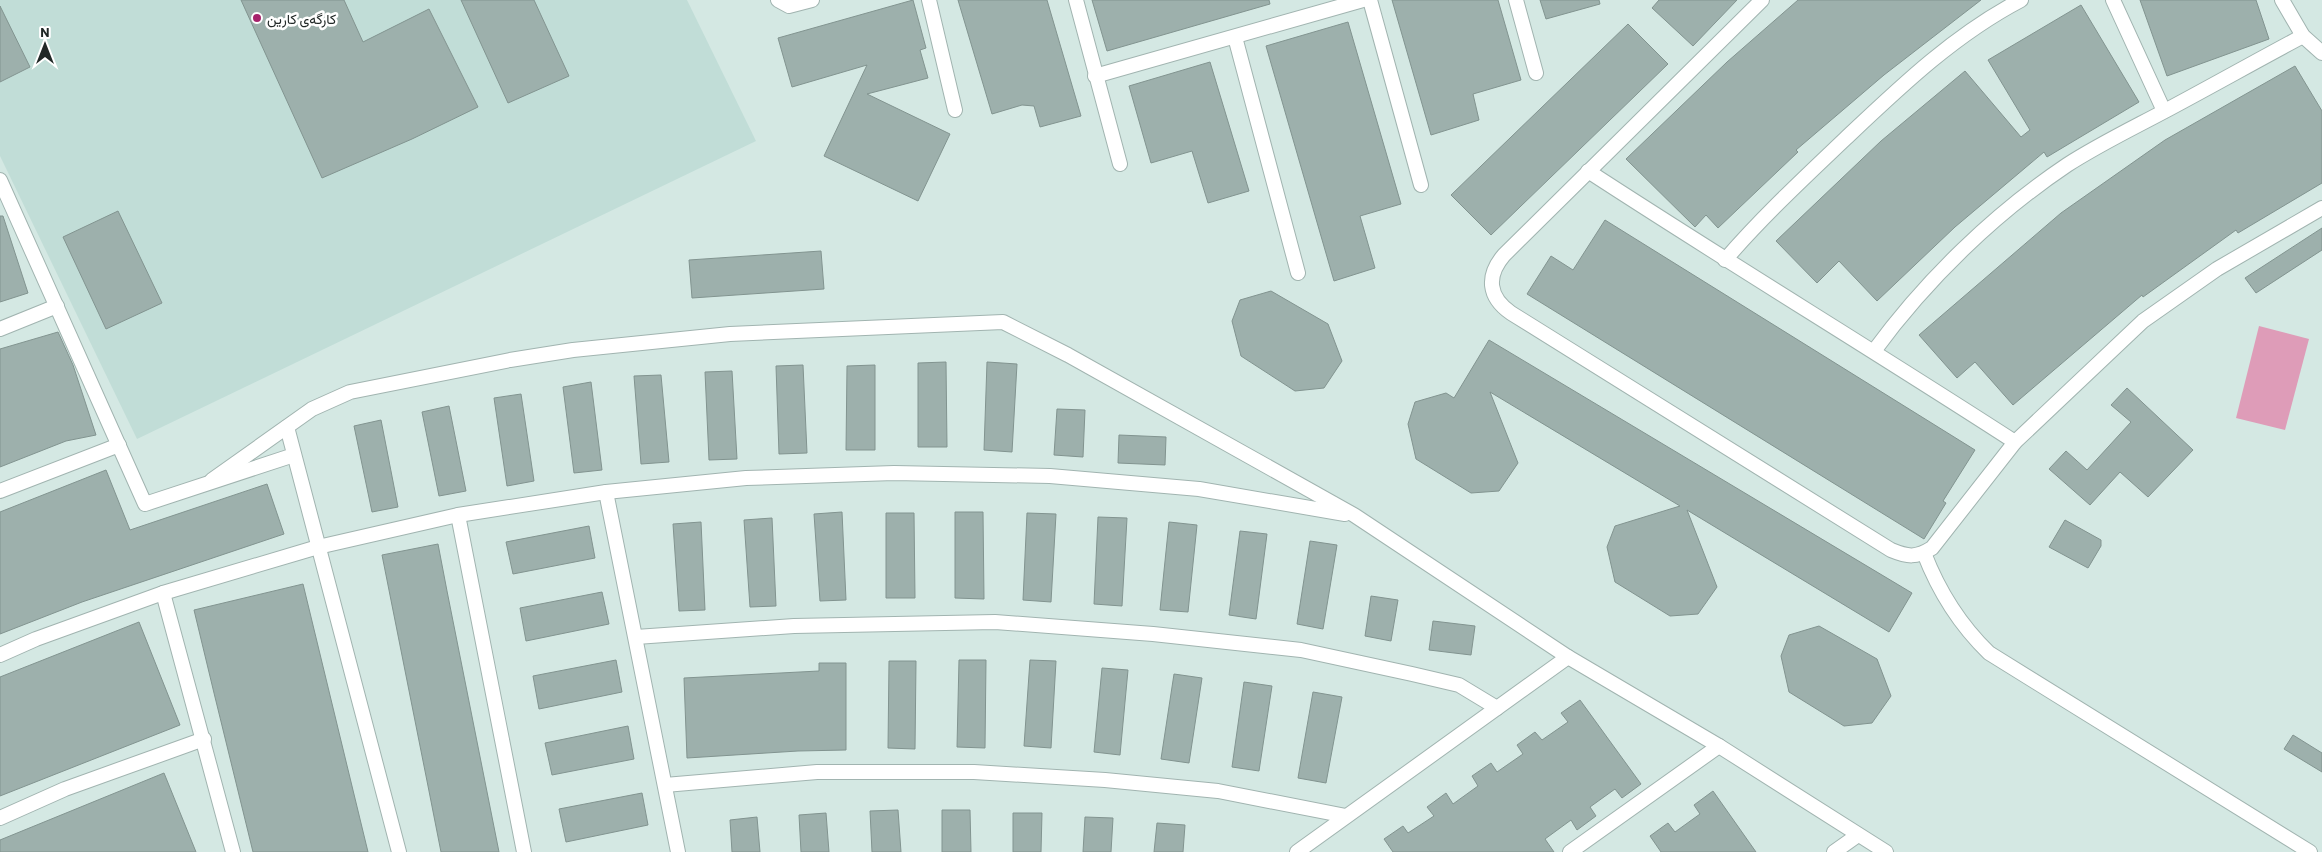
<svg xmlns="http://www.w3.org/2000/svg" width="2322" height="852" font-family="Barlow,Vazirmatn,sans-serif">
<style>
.built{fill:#c1ddd7}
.green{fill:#de9cb8}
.building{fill:#9db0ac;stroke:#829490}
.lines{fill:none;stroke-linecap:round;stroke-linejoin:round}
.street-casing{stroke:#a1b4b0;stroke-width:16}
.street{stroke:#fff;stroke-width:14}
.poi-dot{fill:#a7226c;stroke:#fff;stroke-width:2}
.labels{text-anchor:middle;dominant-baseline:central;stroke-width:5;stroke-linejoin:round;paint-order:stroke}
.poi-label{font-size:14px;fill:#212827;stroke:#fff;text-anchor:start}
</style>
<rect width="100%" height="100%" fill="#d4e8e3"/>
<path class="built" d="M0,0H687L756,141L137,439L0,156Z"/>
<path class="green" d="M2259,326L2309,339L2285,430L2236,418Z"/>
<g class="building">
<path d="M241,0H344L363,42L429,9L478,107L412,139L322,178Z"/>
<path d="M461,0H534L569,76L508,103Z"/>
<path d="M913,0L926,48L920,50L928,78L867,94L950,134L918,201L824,156L867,65L792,87L778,38Z"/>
<path d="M958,0H1047L1081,116L1040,127L1034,106L1022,105L992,114Z"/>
<path d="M1092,0H1269L1270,4L1107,51Z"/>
<path d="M1392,0H1498L1521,80L1473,94L1479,120L1431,135Z"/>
<path d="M1540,0H1599L1600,4L1546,19Z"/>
<path d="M1659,0H1737L1693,46L1652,8Z"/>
<path d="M1798,0H1981L1884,75L1796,150L1798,152L1718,228L1706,215L1695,227L1626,159L1727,62Z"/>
<path d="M2140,0H2256L2269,39L2167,76Z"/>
<path d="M2081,5L2139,102L2047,157L2044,152L1955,227L1877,301L1839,261L1817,283L1776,241L1881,141L1965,71L2021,137L2030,130L1988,60Z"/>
<path d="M0,6L30,67L0,82Z"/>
<path d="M1348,22L1401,204L1360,216L1375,268L1334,281L1266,46Z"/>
<path d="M1628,24L1668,64L1491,235L1451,195Z"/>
<path d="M1210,62L1249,191L1208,203L1192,151L1151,163L1129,86Z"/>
<path d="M2295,66L2322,111V183L2238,233L2236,230L2143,297L2142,295L2013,405L1975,362L1957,378L1919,335L2061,213L2165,140Z"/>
<path d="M118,211L162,303L106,329L63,237Z"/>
<path d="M0,216H3L28,293L0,302Z"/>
<path d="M1605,220L1975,450L1943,501L1946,503L1924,539L1527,294L1551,256L1573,270Z"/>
<path d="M2322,228V250L2256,293L2245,278Z"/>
<path d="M821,251L824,289L692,298L689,260Z"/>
<path d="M1271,291L1328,324L1342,361L1324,388L1295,391L1241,356L1232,321L1240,300Z"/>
<path d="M58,332L73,365L96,435L66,441L0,467V349Z"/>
<path d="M1489,340L1912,593L1889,632L1687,510L1717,587L1698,614L1670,616L1615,582L1607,547L1615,526L1680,506L1490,392L1518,463L1499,491L1471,493L1416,459L1408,424L1415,402L1446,393L1454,398Z"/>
<path d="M946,362L947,447H918V363Z"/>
<path d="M987,362L1017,364L1012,452L984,450Z"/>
<path d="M803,365L807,453L779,454L776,366Z"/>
<path d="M875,365V450H846L847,366Z"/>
<path d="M732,371L737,459L709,460L705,372Z"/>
<path d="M661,375L669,462L641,464L634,376Z"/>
<path d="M591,382L602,470L574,473L563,387Z"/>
<path d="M2127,388L2193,450L2148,497L2120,472L2090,505L2049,469L2066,451L2087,470L2131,422L2111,405Z"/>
<path d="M521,394L534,481L507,486L494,398Z"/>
<path d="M449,406L466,491L439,496L422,412Z"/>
<path d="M1057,409L1085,410L1083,457L1054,455Z"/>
<path d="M381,420L398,507L372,512L354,426Z"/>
<path d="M1119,435L1166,437L1165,465L1118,463Z"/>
<path d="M106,470L130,530L267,484L284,534L82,602L0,634V512Z"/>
<path d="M842,512L846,600L820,601L814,514Z"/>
<path d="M955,512H983L984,599L955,598Z"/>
<path d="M886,513H914L915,598H886Z"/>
<path d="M1027,513L1056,514L1051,602L1023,600Z"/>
<path d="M1098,517L1127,518L1122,606L1094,604Z"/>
<path d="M772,518L776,606L750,607L744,520Z"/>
<path d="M2065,520L2101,540V546L2088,568L2049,547Z"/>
<path d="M701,522L705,610L679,611L673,524Z"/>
<path d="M1169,522L1197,525L1188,612L1160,610Z"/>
<path d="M589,526L595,558L513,574L506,542Z"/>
<path d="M1240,531L1267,534L1256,619L1229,615Z"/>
<path d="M1310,541L1337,545L1323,629L1297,624Z"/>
<path d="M438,544L447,591L499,852H441L428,786L382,555Z"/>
<path d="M303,584L343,749L368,852H253L214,693L194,610Z"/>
<path d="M602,592L609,624L526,641L520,608Z"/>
<path d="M1371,596L1398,600L1391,641L1365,636Z"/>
<path d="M1433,621L1475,626L1471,655L1429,650Z"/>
<path d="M139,622L180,725L0,796V677Z"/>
<path d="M1819,626L1877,659L1891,696L1872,723L1844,726L1789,692L1781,656L1789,635Z"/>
<path d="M616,660L622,692L539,709L533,676Z"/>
<path d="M959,660H986L985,748L957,747Z"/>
<path d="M1030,660L1056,661L1051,748L1024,746Z"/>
<path d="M889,661H916L915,749L888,748Z"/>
<path d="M819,663H846V750L798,751L687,758L684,678L819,671Z"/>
<path d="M1102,668L1128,670L1120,755L1094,752Z"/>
<path d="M1174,674L1202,678L1189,763L1161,759Z"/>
<path d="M1244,682L1272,686L1259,771L1232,767Z"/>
<path d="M1313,692L1342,697L1326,783L1298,778Z"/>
<path d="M1580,700L1641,784L1622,798L1615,789L1590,807L1596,816L1577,830L1571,820L1545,839L1554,852H1393L1384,839L1403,826L1408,833L1434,816L1427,807L1446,793L1453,804L1478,786L1472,776L1491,763L1497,772L1523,754L1517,745L1535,732L1542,740L1568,722L1561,713Z"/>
<path d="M628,726L634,759L552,775L545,743Z"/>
<path d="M2293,735L2322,753V772L2284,749Z"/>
<path d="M164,773L196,852H0V840Z"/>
<path d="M1713,791L1756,852H1661L1650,836L1668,823L1675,832L1700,814L1694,805Z"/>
<path d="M642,793L648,825L566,842L559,809Z"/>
<path d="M898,810L901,852H872L870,811Z"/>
<path d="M942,810H970L971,852H942Z"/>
<path d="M826,813L829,852H801L799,815Z"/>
<path d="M1013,813H1042L1041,852H1013Z"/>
<path d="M757,817L760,852H732L730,820Z"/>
<path d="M1085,817L1113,818L1111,852H1083Z"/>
<path d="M1157,823L1185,825L1183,852H1154Z"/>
</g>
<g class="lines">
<g class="street-casing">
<g id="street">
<path d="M778,0L789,6L812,0"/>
<path d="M929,0L955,110"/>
<path d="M1076,0L1120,164"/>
<path d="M1370,0L1421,185"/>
<path d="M1516,0L1536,73"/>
<path d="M1762,0L1504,255C1486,276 1488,297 1511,313L1891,550C1908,557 1916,558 1932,548L2015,442L2143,321L2217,269L2322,208"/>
<path d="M2113,0L2164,111"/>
<path d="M2282,0L2303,36L2322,53"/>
<path d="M1235,37L1298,273"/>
<path d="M1095,76L1363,0"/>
<path d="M1588,171C1729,263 1873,350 2015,442"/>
<path d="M0,180L145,504L294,455"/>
<path d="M1725,260C1762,217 1804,178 1845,139C1900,87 1954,35 2021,0"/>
<path d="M0,329L57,306"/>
<path d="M1874,351C1926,280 1994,214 2067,165C2098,145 2131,129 2163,112C2210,87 2256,61 2303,36"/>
<path d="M287,427L399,852"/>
<path d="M212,480L312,409L350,392L510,360L573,350L730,334L1003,322L1068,355L1354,515L1568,657L1719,746L1886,852"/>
<path d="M0,491L119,445"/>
<path d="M606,492L678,852"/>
<path d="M458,515L524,852"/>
<path d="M1924,553C1939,592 1959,624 1989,653L2310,852"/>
<path d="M163,593L233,852"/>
<path d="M636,637L794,626L995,622L1153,634L1301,650L1412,674L1459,685L1497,708"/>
<path d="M0,655L36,639L163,593L318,547L458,515L606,492L746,478L894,473L1050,476L1199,489L1345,514"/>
<path d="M665,785L817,772H974L1105,780L1218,791L1346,816"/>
<path d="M0,818L65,789L204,739"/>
<path d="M1297,852L1568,657"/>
<path d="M1570,852L1719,746"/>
<path d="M1834,852L1858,835"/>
</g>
</g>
<use href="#street" class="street"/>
</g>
<circle class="poi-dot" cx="257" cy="18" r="5"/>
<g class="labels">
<g class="poi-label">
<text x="267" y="18">کارگەی کارین</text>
</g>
</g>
<g transform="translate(45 45)" stroke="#ffffff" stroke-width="4" paint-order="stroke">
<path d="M0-4L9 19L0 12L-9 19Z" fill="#212827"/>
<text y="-8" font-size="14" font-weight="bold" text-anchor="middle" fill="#212827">N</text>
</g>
</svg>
